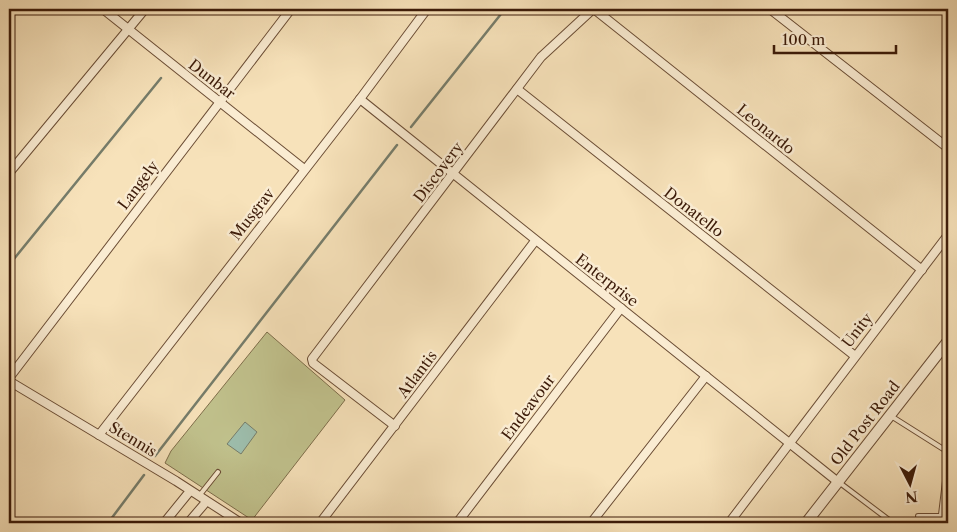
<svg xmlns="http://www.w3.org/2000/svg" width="957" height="532" font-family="'Libre Caslon Text',serif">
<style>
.green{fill:#c1c28d;stroke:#7e6e4b}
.water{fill:#9dbead;stroke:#767d6b}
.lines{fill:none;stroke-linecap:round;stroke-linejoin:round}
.stream{stroke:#767d6b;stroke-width:2.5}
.service-casing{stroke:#6b4d35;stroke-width:6}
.minor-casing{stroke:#6b4d35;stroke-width:10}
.tertiary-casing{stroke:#6b4d35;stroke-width:12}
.service{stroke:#faecd2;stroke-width:4}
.minor{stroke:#faecd2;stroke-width:8}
.tertiary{stroke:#faecd2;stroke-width:10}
.labels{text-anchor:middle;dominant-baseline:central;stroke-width:5;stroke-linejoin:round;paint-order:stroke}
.street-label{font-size:15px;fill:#3c1b09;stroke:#faecd2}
</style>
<rect width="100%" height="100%" fill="#f7e2ba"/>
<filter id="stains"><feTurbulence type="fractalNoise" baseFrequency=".004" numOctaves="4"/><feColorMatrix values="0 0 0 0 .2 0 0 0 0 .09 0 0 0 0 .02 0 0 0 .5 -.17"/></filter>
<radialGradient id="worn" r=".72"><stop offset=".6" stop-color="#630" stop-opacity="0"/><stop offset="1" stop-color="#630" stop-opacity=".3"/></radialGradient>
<path class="green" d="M267,332L345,400L252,520L165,463L171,451Z"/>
<path class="water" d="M245,422L257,432L241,454L227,444Z"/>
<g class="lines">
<g class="stream">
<path d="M411,127L505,9"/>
<path d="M9,265L161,78"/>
<path d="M155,456L397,145"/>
<path d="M108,523L144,475"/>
</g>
<g class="service-casing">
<g id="service">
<path d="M891,416L948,452"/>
<path d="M840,483L893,523"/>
<path d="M199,496L218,472"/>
<path d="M918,516H941"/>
<path d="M940,523L948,456"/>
</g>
</g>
<g class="minor-casing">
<g id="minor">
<path d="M103,9L304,169"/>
<path d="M594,9L922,270"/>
<path d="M770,9L948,148"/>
<path d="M517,89L855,356"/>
<path d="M360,99L838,482"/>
<path d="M9,173L145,9"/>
<path d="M9,378L291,9"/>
<path d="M9,381L176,481L241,523"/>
<path d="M395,426L313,363L312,359L541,57L593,9"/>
<path d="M99,435L360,99L427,9"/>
<path d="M164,523L190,491"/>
<path d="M188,523L206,502"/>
<path d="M320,523L535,241"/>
<path d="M457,523L621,308"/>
<path d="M591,523L706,376"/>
<path d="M729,523L948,235"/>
</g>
</g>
<g class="tertiary-casing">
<path id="tertiary" d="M806,523L948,341"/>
</g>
<use href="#service" class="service"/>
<use href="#minor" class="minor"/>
<use href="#tertiary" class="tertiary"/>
</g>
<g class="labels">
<g class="street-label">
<text transform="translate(212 79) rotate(38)">Dunbar</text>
<text transform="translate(766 129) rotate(39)">Leonardo</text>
<text transform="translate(438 172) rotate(-53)">Discovery</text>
<text transform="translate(138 185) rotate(-53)">Langely</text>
<text transform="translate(694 212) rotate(38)">Donatello</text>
<text transform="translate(252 214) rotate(-52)">Musgrav</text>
<text transform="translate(607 280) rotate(38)">Enterprise</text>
<text transform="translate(857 330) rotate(-52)">Unity</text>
<text transform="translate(417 374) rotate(-53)">Atlantis</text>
<text transform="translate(528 407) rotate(-53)">Endeavour</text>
<text transform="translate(865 423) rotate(-52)">Old Post Road</text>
<text transform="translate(133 439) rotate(31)">Stennis</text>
</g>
</g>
<rect width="957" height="532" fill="none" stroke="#f7e2ba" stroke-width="30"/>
<rect x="10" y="10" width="937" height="512" fill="none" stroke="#3c1b09" stroke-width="2.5"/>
<rect x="15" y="15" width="927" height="502" fill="none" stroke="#3c1b09"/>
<g transform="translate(910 484) rotate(174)" stroke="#faecd2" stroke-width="4" paint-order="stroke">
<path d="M0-4L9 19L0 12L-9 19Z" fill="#3c1b09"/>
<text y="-8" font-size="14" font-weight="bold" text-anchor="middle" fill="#3c1b09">N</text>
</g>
<path d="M774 45v8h122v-8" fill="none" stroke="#3c1b09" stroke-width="2.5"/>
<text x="782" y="45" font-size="15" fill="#3c1b09" stroke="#faecd2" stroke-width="4" paint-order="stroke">100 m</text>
<rect width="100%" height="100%" filter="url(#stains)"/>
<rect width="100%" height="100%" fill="url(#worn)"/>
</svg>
